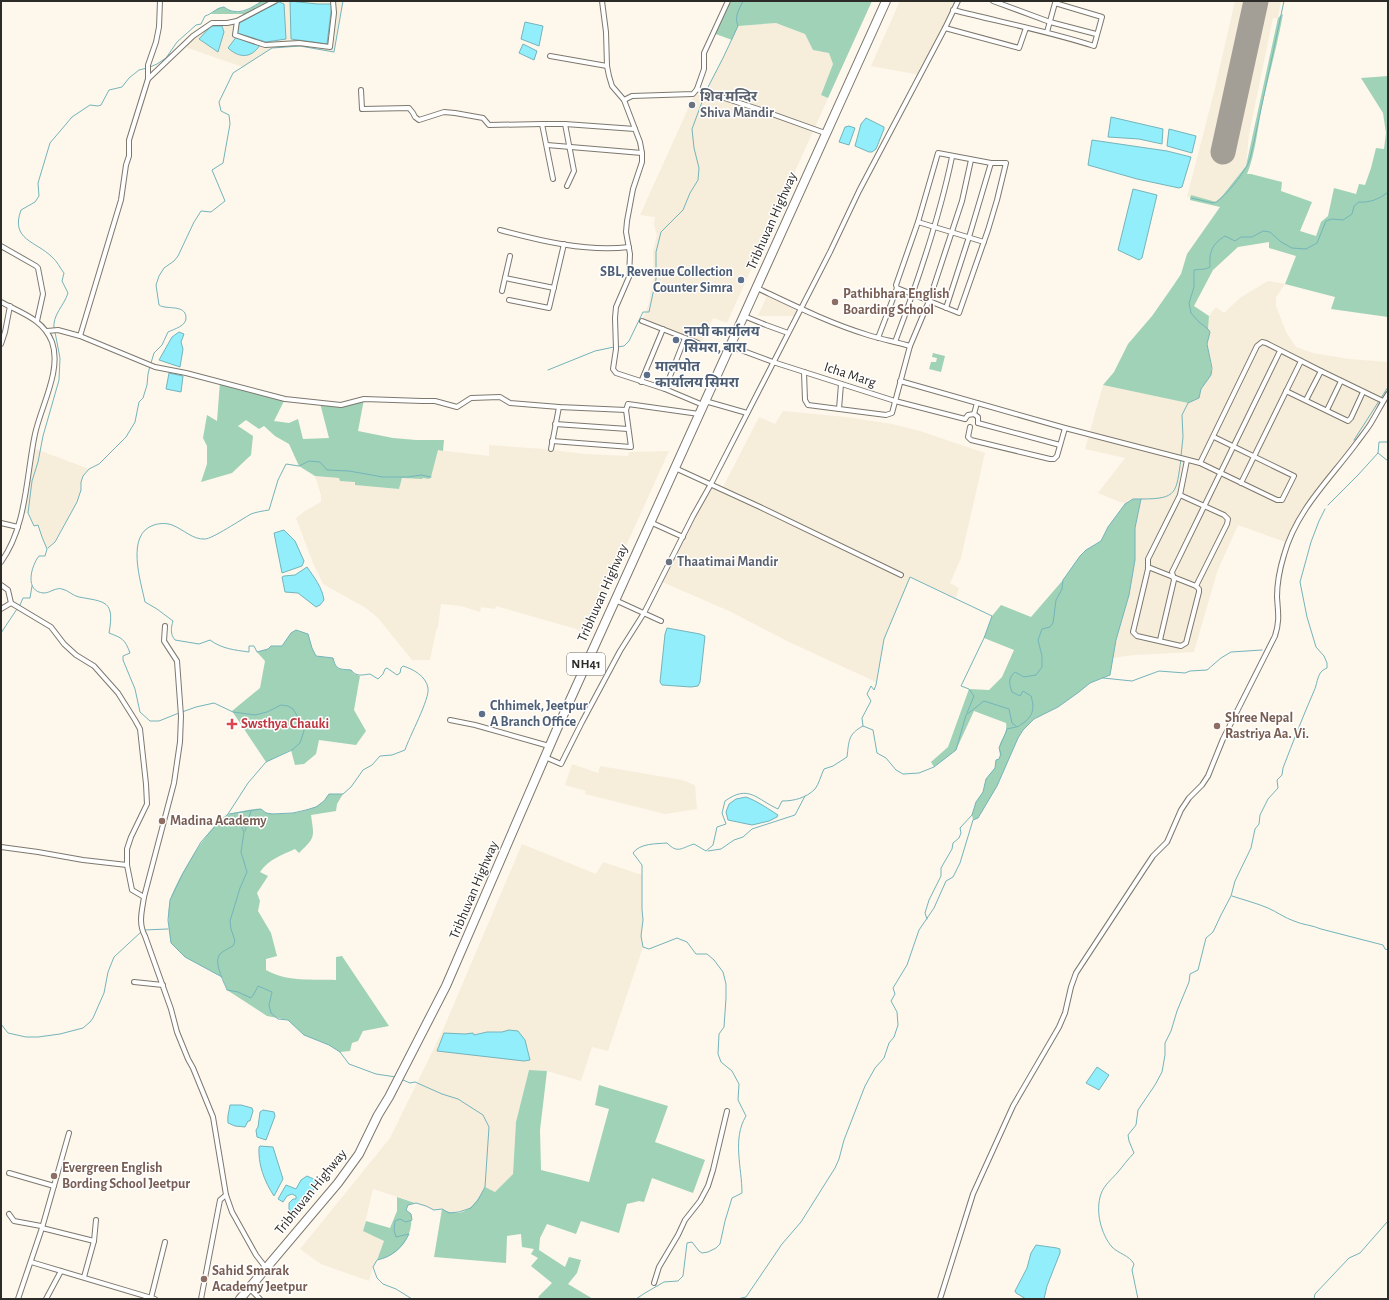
<svg xmlns="http://www.w3.org/2000/svg" width="1389" height="1300" font-family="'Alegreya Sans','Noto Sans Devanagari',sans-serif">
<style>
.built{fill:#f7eddb}
.green{fill:#9fd2b6}
.water{fill:#92eefa;stroke:#74b4bb}
.lines{fill:none;stroke-linecap:round;stroke-linejoin:round}
.stream{stroke:#74b4bb;stroke-width:1}
.runway{stroke:#a39e96;stroke-width:25}
.street-casing{stroke:#7d786e;stroke-width:6}
.highway-casing{stroke:#7d786e;stroke-width:10}
.street{stroke:#fff;stroke-width:4}
.highway{stroke:#fff;stroke-width:8}
.worship-dot{fill:#6b7280;stroke:#fff;stroke-width:1.5}
.service-dot{fill:#5c6f8a;stroke:#fff;stroke-width:1.5}
.education-dot{fill:#8d6e63;stroke:#fff;stroke-width:1.5}
.health-dot{fill:#e0444e;stroke:#fff;stroke-width:1.5}
.labels{text-anchor:middle;dominant-baseline:central;stroke-width:3;stroke-linejoin:round;paint-order:stroke}
.shield{fill:#fff;stroke:#6c6b68;stroke-width:1}
.shield-label{font-size:13px;font-weight:bold;fill:#2d2b27}
.worship-label{font-size:14px;font-weight:bold;fill:#5b616d;stroke:#fff;text-anchor:start}
.street-label{font-size:14px;fill:#2d2b27;stroke:#fff}
.service-label{font-size:14px;font-weight:bold;fill:#4e5e75;stroke:#fff;text-anchor:start}
.education-label{font-size:14px;font-weight:bold;fill:#785e54;stroke:#fff;text-anchor:start}
.health-label{font-size:14px;font-weight:bold;fill:#be3a42;stroke:#fff;text-anchor:start}
</style>
<rect width="100%" height="100%" fill="#fef7ec"/>
<g class="built">
<path d="M275,1H335L342,3L334,52L300,46L272,48L243,67L182,46L212,23L237,21Z"/>
<path d="M900,1H958L920,75L871,66Z"/>
<path d="M1235,1H1281L1278,18H1273L1249,134L1246,166L1223,195L1216,202L1187,197L1215,88Z"/>
<path d="M776,23L805,34L813,50L829,52L833,64L821,95L828,98L727,323L713,318L701,344L685,338L642,320L649,303L651,289L654,278L653,251L657,235L654,225L655,217L640,215L697,89L707,92V89L723,58L738,26Z"/>
<path d="M1268,281L1285,284L1276,297V306L1286,332L1296,347L1313,353L1349,359L1388,362V394L1371,423L1313,497L1288,543L1238,525L1217,572L1194,652L1134,655L1112,658L1129,595L1135,560V528L1141,500H1129L1125,504L1098,493L1125,458L1085,449L1103,385L1188,403L1199,398L1201,389L1211,375V365L1207,344L1210,332L1208,329L1209,316L1216,307L1224,313L1241,297Z"/>
<path d="M768,293L801,310L797,316H758Z"/>
<path d="M783,411L846,417L892,424L920,431L985,453L961,558L950,583L959,588L956,598L910,577L884,639L876,682L789,642L729,611L660,581L711,484L722,489L759,417L775,424Z"/>
<path d="M489,445L544,449L585,454L628,456L629,452L669,451L587,632L496,606L495,609L481,607L480,612L461,606L441,604L438,627L436,631L430,660H412L378,618L366,608L323,584L313,563L296,518L305,511L321,502V495L315,476L339,478L355,482L356,485L399,489L402,478L422,479V478L429,479L438,450L489,456Z"/>
<path d="M33,448L89,469L83,476L81,482V490L77,502L54,542L47,549L42,537L38,525L34,526L28,513H22Z"/>
<path d="M572,764L598,773L600,766L682,780L695,785L697,809L665,814L585,794L586,791L565,785Z"/>
<path d="M522,844L596,874L603,862L642,875V909L643,920L641,936L643,947L608,1051L592,1047L581,1081L547,1071L529,1070L516,1122L513,1174L495,1192L485,1187L478,1200L471,1208L459,1212L449,1213L442,1209L434,1210L426,1206L373,1189L363,1231L384,1241L377,1260L373,1267L369,1281L321,1264L300,1249L390,1138L442,1032Z"/>
</g>
<g class="green">
<path d="M262,1H275L250,14H211L218,8L224,7C238,18 249,10 262,1Z"/>
<path d="M728,1H872L828,98L821,95L833,64L829,53L813,50L805,34L776,23L738,26L732,40L713,33Z"/>
<path d="M1283,14C1277,47 1268,78 1261,111C1257,132 1255,154 1247,174H1251L1282,182L1281,191L1312,202L1300,231L1316,236L1321,222L1328,216L1334,188L1356,194L1359,184L1365,185L1371,168L1376,148L1384,149L1386,133L1383,113L1361,78L1388,76V317L1331,309L1335,297L1285,284L1296,256L1269,248V242L1238,247L1213,270L1194,306L1209,316L1208,329L1210,332L1207,344L1211,365V375L1201,389L1199,398L1188,403L1103,385L1114,372L1128,344L1152,316L1173,286L1181,274L1187,254L1220,207L1190,200L1191,195L1216,202L1223,195L1246,166L1278,18L1281,15Z"/>
<path d="M933,353L945,356L941,372L929,369L931,362H936L937,358L932,357Z"/>
<path d="M220,382L285,399L274,421L289,423L298,419L303,439L329,438L320,403L341,405L364,399L358,431L393,438L416,440H444L443,451L438,450L431,477L429,479L423,478L422,479L402,478L399,489L355,485V482L340,481L339,478L315,476L299,466L289,444L275,436L264,426L259,429L246,420L238,426L253,436L251,455L232,473L201,482L207,464V446L203,438L207,415L217,421Z"/>
<path d="M1133,499H1141L1135,528V560L1129,595L1116,640L1110,675L1090,683L1079,692L1058,707L1034,719L1023,730L1018,738L997,786L978,818L973,820L972,815L976,802L983,792L986,779L995,768L996,760L999,759C1001,754 999,753 999,749C999,740 1008,735 1006,723L974,711L956,750L934,767L931,762L948,747L969,689L989,690L1002,677L1014,650L984,638L992,616L1001,605L1031,617L1063,580L1080,556L1086,550L1101,541L1108,527L1125,504Z"/>
<path d="M296,630L308,634L312,648L316,656L333,658C336,670 339,669 351,670L354,674L360,676L354,710L366,731L356,745L319,740L316,754L304,764L295,765L291,750L266,762L232,711L260,688L265,661L257,652L268,649L271,646H282L291,633Z"/>
<path d="M329,794H343L337,804L336,811L311,815C314,837 316,837 299,853L295,849C282,855 269,859 260,872L268,876L257,893L260,901L258,911L271,933L277,956L266,959V970C286,982 313,979 336,980V957L342,956L389,1026L363,1031L358,1041L352,1043L350,1051L340,1052L329,1045L304,1035L288,1020L267,1016L227,990L222,977L185,957L171,943C169,929 167,915 170,901C175,882 212,819 230,814C234,812 257,808 260,809C263,810 265,813 268,813C283,816 313,812 324,801C326,799 327,796 329,794Z"/>
<path d="M529,1070L547,1071L540,1130L541,1170L589,1182L609,1109L595,1105L599,1085L668,1106L655,1142L705,1160L693,1193L652,1178L644,1202L639,1201L627,1204L619,1233L581,1221L576,1234L547,1224L540,1238L539,1250L565,1267L569,1257L581,1260L577,1273L568,1284L593,1299H538L539,1296L552,1283L531,1266L538,1258L531,1254L534,1249L522,1247L521,1234L507,1236L506,1263L434,1257L442,1209C464,1221 476,1204 485,1187L495,1192L513,1174L516,1122Z"/>
<path d="M397,1197L415,1203L408,1205L406,1210L411,1214C414,1237 399,1256 377,1260L384,1241L363,1231L366,1221L390,1228L397,1211Z"/>
</g>
<g class="water">
<path d="M290,1L317,4H332L327,44L291,39Z"/>
<path d="M279,2L284,4L286,39L266,42L237,33L239,23Z"/>
<path d="M525,22L543,26L539,46L521,39Z"/>
<path d="M211,26H222L224,32L218,52L199,39Z"/>
<path d="M237,36L260,45C251,59 239,58 228,48Z"/>
<path d="M523,44L537,51L534,60L519,53Z"/>
<path d="M1111,117L1163,129L1162,144L1139,139L1108,137Z"/>
<path d="M866,118L884,127V129L876,149L872,152H869L855,146L861,124Z"/>
<path d="M849,126L855,128L849,145L839,142L845,127Z"/>
<path d="M1169,129L1196,136L1192,153L1167,146Z"/>
<path d="M1092,140L1167,151L1191,157L1182,187L1179,188L1137,179L1088,165Z"/>
<path d="M1133,189L1157,195L1142,258L1139,260L1118,250Z"/>
<path d="M179,332L184,334L181,342L183,349L180,367L159,360L172,337Z"/>
<path d="M169,373L183,376L181,392L166,389Z"/>
<path d="M284,530L295,541L304,561L302,566L282,573L274,533Z"/>
<path d="M307,567C314,577 322,587 324,600L320,605L316,607L298,593L285,592L282,577L284,576L295,575Z"/>
<path d="M667,628L700,634L705,636L700,682L698,686L691,687L662,685L660,682L665,634Z"/>
<path d="M746,797C757,801 767,808 778,815L777,817L769,821L752,825L728,820L726,812L729,804L736,799Z"/>
<path d="M509,1030L518,1031L525,1040L530,1060L524,1061L437,1051L444,1033L465,1034L473,1033L474,1035L487,1032H502Z"/>
<path d="M1097,1067L1109,1075L1099,1090L1086,1083Z"/>
<path d="M230,1105H241L252,1108L253,1111L250,1121H248L245,1127L235,1126L228,1123C227,1116 229,1112 230,1105Z"/>
<path d="M263,1110L274,1112L275,1116L266,1140L257,1137L256,1130L258,1127L260,1112Z"/>
<path d="M260,1146L273,1147L283,1179L274,1196C264,1181 258,1164 259,1147Z"/>
<path d="M307,1176L320,1182L294,1213L289,1210V1203L293,1199H296V1196L292,1194L287,1196L283,1202L278,1199L286,1185L296,1189L301,1180Z"/>
<path d="M1036,1245L1057,1248L1060,1249V1253L1047,1286L1044,1299H1026L1016,1293L1015,1291L1027,1268L1031,1253Z"/>
</g>
<g class="lines">
<g class="stream">
<path d="M150,67L157,64L166,58L177,42L196,25L201,24L205,16C212,14 216,8 224,7C237,17 250,9 262,1"/>
<path d="M706,91L723,58L738,26C734,16 739,10 743,1"/>
<path d="M1191,198L1213,203C1222,202 1244,172 1248,164C1251,157 1252,149 1254,142L1284,1"/>
<path d="M54,329C52,315 64,306 68,293L62,281L64,273C60,268 57,261 52,257C36,241 10,240 21,210L35,202L39,196L38,183L50,143L72,117L90,105L98,106L101,105L109,90L122,87L129,78L139,70L147,68"/>
<path d="M55,332L60,358L59,380L43,436L38,462L32,481L28,513L34,526L38,525L42,537L47,549L45,556H39C31,566 24,592 44,593C50,593 56,587 62,589C68,590 73,596 79,597C105,602 115,600 109,633C122,638 125,639 130,653L123,656V660L135,689L140,712L150,721H159L179,713"/>
<path d="M617,347L624,346L629,341L643,312H649L656,279V252L661,232L683,210L690,193L698,180L699,168L694,148L692,129L705,94"/>
<path d="M151,363L154,353L162,345L168,332C174,329 187,326 186,317C185,304 166,310 159,305L156,285L159,276L164,268L174,261L178,256L194,222L201,211L211,212L225,201L212,170L223,163L230,124L229,115L221,111L219,102L233,73L272,48L300,46L334,52L343,1"/>
<path d="M548,370L595,351L614,347"/>
<path d="M1381,398L1388,387"/>
<path d="M1354,440L1379,401"/>
<path d="M1378,453L1388,461"/>
<path d="M1181,456L1183,437L1182,415L1188,403L1199,398L1201,389L1211,375L1212,368L1207,344L1210,332L1208,329L1199,322L1191,313L1189,303L1194,287V270C1200,269 1205,270 1210,267C1209,252 1212,244 1225,236L1235,241L1241,237H1252L1263,231L1270,232L1281,242L1292,248L1306,249L1317,243L1326,221L1332,219L1343,220L1352,214L1354,206L1359,202C1369,203 1380,199 1388,192"/>
<path d="M1328,505L1358,475L1378,453L1379,442H1388"/>
<path d="M48,548L55,542L77,502L81,490V482L83,476L89,469L99,464L126,437L135,422L139,402L143,398L147,385L148,374L150,366"/>
<path d="M20,605L23,598H30L32,586"/>
<path d="M1,633L17,609"/>
<path d="M1103,678L1132,681L1159,671L1185,673L1190,671L1207,670L1221,658L1231,652L1262,650"/>
<path d="M182,712L196,707L214,703L233,712L255,715L267,712L281,705L288,706L293,709L301,722L304,731L300,743L292,750L266,762L248,783L228,814L216,825L201,842L183,873L170,900L168,920L171,943L185,957L222,977"/>
<path d="M863,726L862,718L871,701L867,694L871,686L874,690L876,685L884,639L910,577L992,616L984,638L961,686L969,689L974,696L967,713"/>
<path d="M229,814L261,809L266,813L272,814L293,813L306,810L316,807L324,801L329,794H343L351,787L363,770L372,765L380,756L392,755L405,750C409,737 430,699 428,688C426,676 413,669 403,666L401,668L400,673L397,675L387,668L385,669L383,674L378,679L370,674C362,675 356,677 351,670C339,669 336,670 333,658L316,656L312,648L308,634L296,630L291,633L282,646H271L268,649L257,652L254,646H249V652C235,650 222,649 210,640L199,644L175,640C170,634 171,628 173,621L157,609L145,602C141,582 125,534 154,525C160,523 167,523 172,525C183,529 193,540 205,539C212,539 242,519 251,514C256,512 263,511 269,510L278,480L286,464L299,466L309,461L320,462L327,470L349,471L383,477H408L421,475L431,477"/>
<path d="M232,823H240L244,832L241,852L247,872L240,888L230,921L231,929L235,941L233,946C229,948 223,951 220,954C213,962 224,982 227,990L238,992L251,998L254,994L258,986L272,992L269,1005L271,1013L278,1019L288,1020L304,1035L329,1045L340,1052L349,1064L376,1074L396,1077"/>
<path d="M245,831L251,811"/>
<path d="M708,851L721,849L734,840L743,837L752,829L795,815L805,796"/>
<path d="M1232,896C1244,900 1256,903 1268,908C1277,912 1285,918 1294,921C1303,925 1312,925 1321,929L1383,945L1385,949L1388,950"/>
<path d="M927,919L925,913L929,900L941,876V868L952,849L953,843L959,838L961,833L960,828L972,815L976,802L983,792L986,779L995,768L996,760L999,759L1001,754L999,748L1006,732L1007,729L1016,727"/>
<path d="M144,930L168,929"/>
<path d="M1,1024L8,1033L26,1037H38L60,1034L83,1028L90,1022L93,1018L104,993L108,972L114,957L141,932"/>
<path d="M403,1080L410,1083L415,1082L442,1094L458,1099L483,1115L489,1127L485,1187L478,1200L471,1208L459,1212L449,1213L442,1209L434,1210L426,1206L416,1203L408,1205L406,1210L411,1214L412,1220L406,1222L400,1219L395,1221L394,1230L396,1237L409,1234C402,1248 392,1257 377,1260L373,1267L377,1278L383,1284L396,1289L412,1299"/>
<path d="M636,1299L645,1293L664,1282L678,1281L683,1276L687,1243L692,1242L699,1251L702,1253L708,1252L716,1248L720,1244L725,1221L732,1198L742,1193C742,1168 732,1139 746,1116L738,1100L739,1084L732,1071L721,1062L718,1054L719,1034L724,1027L726,998V984L723,972L714,960L707,954H696L687,942L677,938L649,949L643,947L641,936L643,920L642,909V865L633,853C640,843 656,844 667,843C678,854 681,848 694,844L706,851L713,845L717,827L726,824L722,813L725,801C749,784 756,799 778,809L782,801C794,801 806,798 815,789C819,784 821,775 824,769L833,766L847,757C849,741 848,734 863,726L873,730L877,753L886,758L896,770L903,774L919,773L934,767L956,750L966,715L984,701L1009,709L1012,723L1017,727C1031,719 1036,712 1031,696L1023,691L1020,696L1012,692C1009,684 1008,678 1015,672L1024,677L1036,675L1042,667V656L1038,640L1042,629L1050,627L1053,623L1056,600L1062,589L1063,580L1080,556L1086,550L1101,541L1108,527L1125,504L1133,499H1141"/>
<path d="M737,1299L746,1297L782,1244L801,1222L835,1168L839,1159L844,1140L865,1086L875,1068L884,1058L889,1043L894,1037L898,1025L897,1012L891,1001L895,994L893,988L907,965L919,930L934,908L946,881L953,877L960,863L973,820L978,818L997,786L1018,738L1023,730L1034,719L1058,707L1079,692L1090,683L1110,675L1116,640L1129,595L1135,560V528L1141,499C1178,499 1176,493 1181,459"/>
<path d="M1138,1299L1132,1270L1134,1264C1129,1255 1119,1254 1112,1247C1101,1234 1095,1211 1101,1194C1104,1185 1112,1179 1118,1172C1123,1166 1128,1159 1134,1153L1129,1141L1128,1135L1136,1125L1138,1110L1155,1085L1162,1072L1165,1055V1043L1171,1031L1177,1011L1189,982L1190,974L1198,970L1206,938L1213,932L1221,915L1231,896L1235,881L1251,848L1255,829L1259,824L1260,815L1268,799L1278,788L1277,780L1282,775L1283,768C1293,742 1303,716 1314,691C1317,685 1317,676 1322,671C1323,670 1325,669 1327,668V663L1324,656L1316,647L1307,617L1300,582L1311,542L1319,521L1325,509"/>
<path d="M1314,1299L1315,1294L1349,1258L1360,1253L1388,1221"/>
</g>
<path class="runway" d="M1223,152L1256,1"/>
<g class="street-casing">
<g id="street">
<path d="M602,1L606,32L607,66L609,76L612,86L624,100L640,142L642,153V162L633,189L627,221L626,232L630,254L629,277L616,307L615,318L616,349L613,369L616,373L665,389L703,405"/>
<path d="M993,1L1050,22L1096,34"/>
<path d="M953,10C1000,22 1048,31 1094,46L1102,17L1055,3L1047,32"/>
<path d="M237,21L235,35L265,45L299,43L330,47L334,13L333,1"/>
<path d="M945,28L1019,48L1026,28"/>
<path d="M550,56L607,66"/>
<path d="M148,79L193,36L212,23H227L237,21L275,1"/>
<path d="M697,89L758,109L825,133"/>
<path d="M361,90L362,109L409,108L413,113L415,117L419,120L444,112L455,113L483,118L489,125L542,124"/>
<path d="M624,100L632,96L693,94L697,89L704,69V53L728,1"/>
<path d="M565,124L574,171L567,186"/>
<path d="M547,145L642,153"/>
<path d="M553,179L542,124H565L635,129"/>
<path d="M918,222L984,242"/>
<path d="M500,230C541,241 586,252 629,247"/>
<path d="M1,246L36,266L38,268L43,294L37,321"/>
<path d="M505,278L554,288"/>
<path d="M757,288C793,305 829,323 868,335C881,339 896,342 910,346"/>
<path d="M502,291L510,256"/>
<path d="M509,300L549,308L564,244"/>
<path d="M1,302C21,313 43,319 52,342C62,370 41,406 35,434C26,476 27,526 1,562"/>
<path d="M946,308L969,237L991,163"/>
<path d="M744,316L766,325L788,333"/>
<path d="M642,321L698,343"/>
<path d="M47,331L58,330L80,336L155,367L186,373L285,399L341,405L364,399L422,401H435L457,407L471,398L500,397L510,403L559,407L626,410L628,404L699,414"/>
<path d="M80,336L121,200L126,165L129,156V140L148,79V65L156,42L159,27L160,1"/>
<path d="M878,338L897,288L959,313L988,230L997,200L1006,163H991L938,153L918,222L896,285L897,288"/>
<path d="M895,342C918,281 939,220 952,157"/>
<path d="M1,344L5,332L10,306"/>
<path d="M730,346L773,362L895,401L965,419"/>
<path d="M804,372L805,400L808,405L886,415L892,413L910,346L929,301L962,201L971,160"/>
<path d="M900,381L1065,428L1200,463L1277,500H1282L1294,476L1214,437"/>
<path d="M641,382L663,329"/>
<path d="M665,389L685,338"/>
<path d="M1286,391L1348,421L1351,418L1363,392"/>
<path d="M1306,400L1321,371"/>
<path d="M705,401L747,413"/>
<path d="M839,409L841,384"/>
<path d="M1327,410L1341,381"/>
<path d="M974,414L977,403"/>
<path d="M974,414L978,417V423"/>
<path d="M965,419L968,415L974,414"/>
<path d="M978,423L1060,445"/>
<path d="M555,424L628,429"/>
<path d="M970,427L968,437L971,440L1050,459H1054L1057,456L1065,428"/>
<path d="M552,441L631,447L626,410"/>
<path d="M551,449L559,407"/>
<path d="M1200,463L1257,346L1262,342L1266,343L1321,371L1383,401"/>
<path d="M675,468L760,507L901,575"/>
<path d="M1241,483L1301,361"/>
<path d="M1180,495L1224,515L1228,519L1227,524L1196,586"/>
<path d="M650,522L683,537"/>
<path d="M1,523L18,527"/>
<path d="M1148,567L1196,586L1199,589V592L1186,643L1181,646L1137,636L1133,632L1148,569V559L1180,495L1187,460"/>
<path d="M1,585L8,590L11,603L51,627L64,644L76,655L94,666L118,693L135,720L140,729L146,784L147,804L131,837L127,849V865L132,890L144,897C142,911 138,923 145,936L171,1009L177,1032L188,1059L193,1068L213,1117L226,1195L232,1212L256,1255L266,1268"/>
<path d="M615,600L661,621"/>
<path d="M1,609L11,603"/>
<path d="M1160,640L1174,580L1172,572L1174,568L1280,351"/>
<path d="M450,720L475,725L549,746"/>
<path d="M545,757L561,764L582,722L620,651L644,613L693,516L711,484L830,252L859,191L945,28L958,1"/>
<path d="M1,847L38,852L83,860L127,865"/>
<path d="M144,897L174,783L180,742L181,716L177,661L164,641L165,626"/>
<path d="M134,982L163,985"/>
<path d="M9,1173L54,1186"/>
<path d="M9,1214L14,1221L41,1226L42,1228L94,1241"/>
<path d="M31,1262L155,1299"/>
<path d="M84,1277L94,1241L96,1220"/>
<path d="M654,1283L659,1267L678,1235L685,1220L700,1201L708,1186L713,1170L727,1111"/>
<path d="M249,1288L260,1299"/>
<path d="M151,1298L165,1242"/>
<path d="M18,1299L42,1228L69,1133"/>
<path d="M46,1299L61,1271"/>
<path d="M201,1299L220,1200L226,1195"/>
<path d="M940,1299L973,1194L1013,1106L1059,1027L1065,1013L1071,987L1076,973L1143,871L1153,856L1167,842L1181,810L1189,798L1202,785L1208,776L1223,739L1275,636C1280,620 1278,613 1277,597C1277,583 1280,568 1284,555C1296,511 1329,480 1355,445C1360,438 1366,431 1371,423C1377,413 1382,403 1388,394"/>
</g>
</g>
<g class="highway-casing">
<path id="highway" d="M240,1299L338,1183L359,1154L378,1115L389,1097L446,986L557,729L886,1"/>
</g>
<use href="#street" class="street"/>
<use href="#highway" class="highway"/>
</g>
<g class="worship-dot">
<circle cx="692" cy="105" r="4"/>
<circle cx="669" cy="562" r="4"/>
</g>
<g class="service-dot">
<circle cx="741" cy="280" r="4"/>
<circle cx="676" cy="340" r="4"/>
<circle cx="647" cy="375" r="4"/>
<circle cx="482" cy="714" r="4"/>
</g>
<g class="education-dot">
<circle cx="835" cy="302" r="4"/>
<circle cx="1217" cy="726" r="4"/>
<circle cx="162" cy="821" r="4"/>
<circle cx="54" cy="1176" r="4"/>
<circle cx="204" cy="1279" r="4"/>
</g>
<path class="health-dot" d="M230 718h4v4h4v4h-4v4h-4v-4h-4v-4h4z"/>
<g class="labels">
<rect class="shield" x="567" y="653" width="38" height="22" rx="3"/>
<g class="shield-label">
<text x="586" y="664">NH41</text>
</g>
<g class="worship-label">
<text x="700" y="97">शिव मन्दिर<tspan x="700" dy="16">Shiva Mandir</tspan></text>
<text x="677" y="562">Thaatimai Mandir</text>
</g>
<g class="street-label">
<text transform="translate(772 221) rotate(-66)">Tribhuvan Highway</text>
<text transform="translate(850 375) rotate(18)">Icha Marg</text>
<text transform="translate(603 593) rotate(-66)">Tribhuvan Highway</text>
<text transform="translate(474 890) rotate(-67)">Tribhuvan Highway</text>
<text transform="translate(311 1192) rotate(-51)">Tribhuvan Highway</text>
</g>
<g class="service-label">
<text x="733" y="272" text-anchor="end">SBL, Revenue Collection<tspan x="733" dy="16">Counter Simra</tspan></text>
<text x="684" y="332">नापी कार्यालय<tspan x="684" dy="16">सिमरा, बारा</tspan></text>
<text x="655" y="367">मालपोत<tspan x="655" dy="16">कार्यालय सिमरा</tspan></text>
<text x="490" y="706">Chhimek, Jeetpur<tspan x="490" dy="16">A Branch Office</tspan></text>
</g>
<g class="education-label">
<text x="843" y="294">Pathibhara English<tspan x="843" dy="16">Boarding School</tspan></text>
<text x="1225" y="718">Shree Nepal<tspan x="1225" dy="16">Rastriya Aa. Vi.</tspan></text>
<text x="170" y="821">Madina Academy</text>
<text x="62" y="1168">Evergreen English<tspan x="62" dy="16">Bording School Jeetpur</tspan></text>
<text x="212" y="1271">Sahid Smarak<tspan x="212" dy="16">Academy Jeetpur</tspan></text>
</g>
<g class="health-label">
<text x="241" y="724">Swsthya Chauki</text>
</g>
</g>
<rect width="1389" height="1300" fill="none" stroke="#2d2b27" stroke-width="4"/>
</svg>
